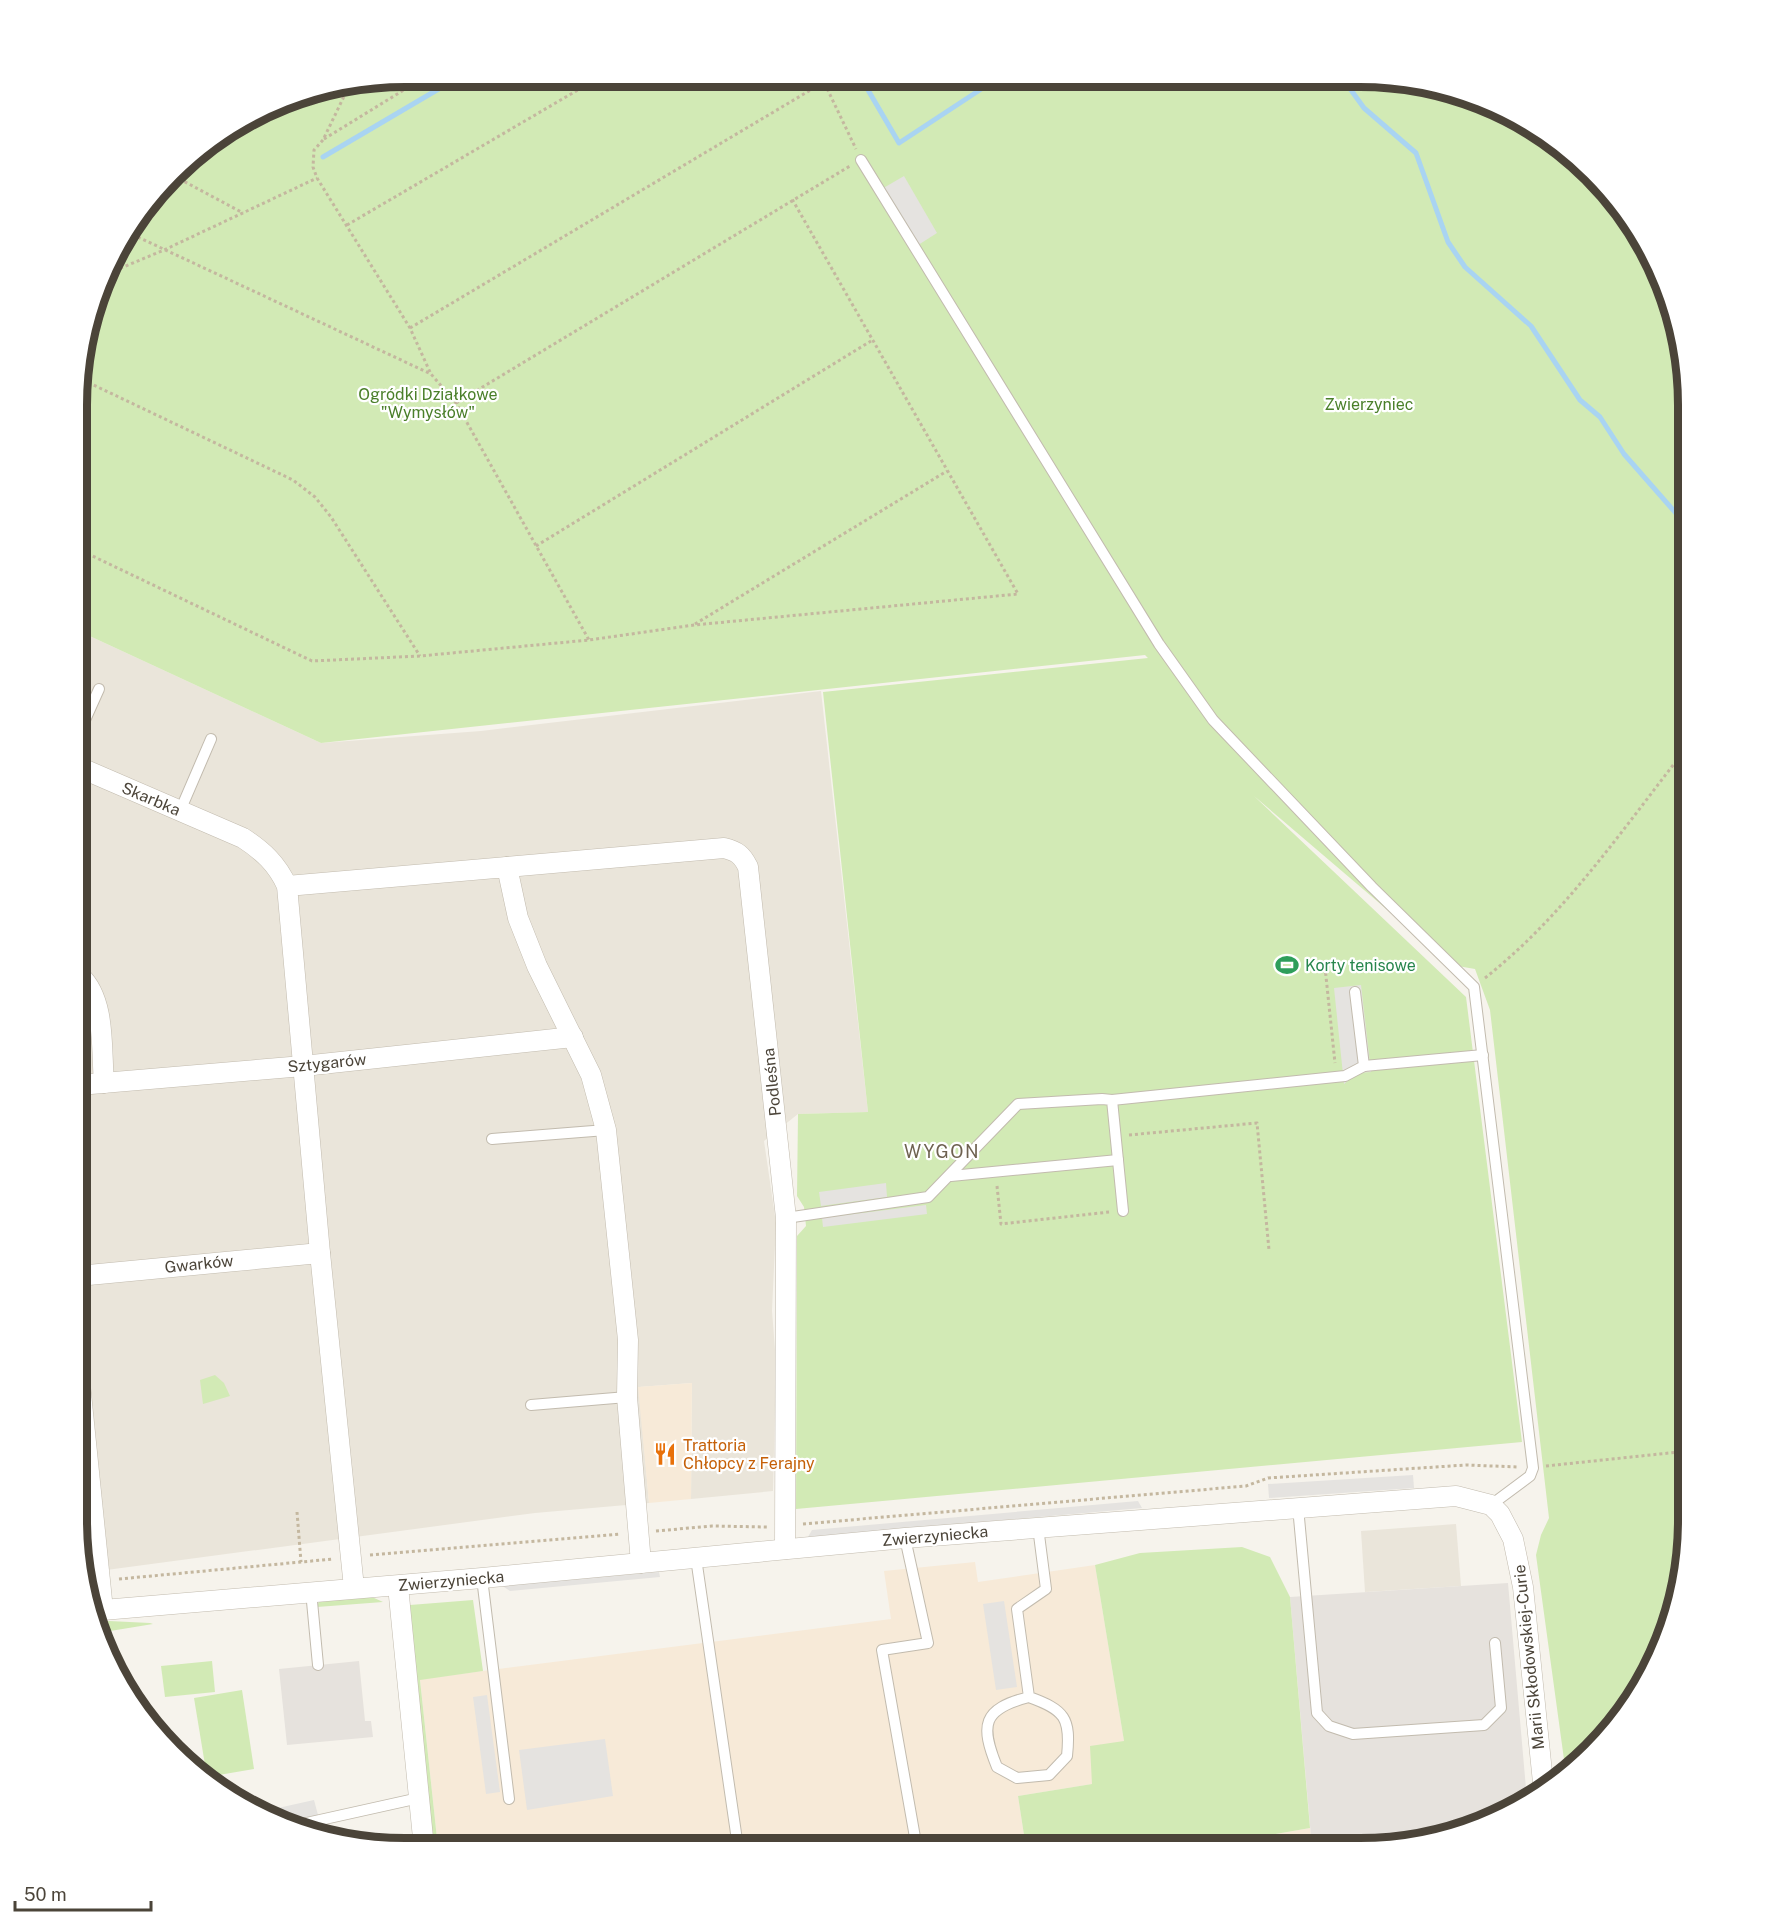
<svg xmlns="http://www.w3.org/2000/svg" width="1765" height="1925" font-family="'Public Sans',sans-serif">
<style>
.residential{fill:#eae5da}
.commercial{fill:#f7ead8}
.industrial{fill:#e6e2dd}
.green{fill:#d2eab5}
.parking{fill:#e5e3e0}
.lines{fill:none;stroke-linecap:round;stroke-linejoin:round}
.stream{stroke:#a9d4f2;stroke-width:5}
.lane-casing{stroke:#c2bbae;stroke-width:12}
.street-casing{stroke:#c2bbae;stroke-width:21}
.path{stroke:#c4b79f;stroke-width:3;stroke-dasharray:3 3;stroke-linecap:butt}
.lane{stroke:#fff;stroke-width:10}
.street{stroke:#fff;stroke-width:20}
.labels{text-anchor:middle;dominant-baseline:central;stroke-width:4.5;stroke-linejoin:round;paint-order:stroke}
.park-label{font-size:16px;fill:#4a7f2a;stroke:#fff}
.street-label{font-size:16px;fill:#4b4439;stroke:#fff}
.leisure-label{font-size:16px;fill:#27864d;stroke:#fff;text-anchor:start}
.food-label{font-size:16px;fill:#c56008;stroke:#fff;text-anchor:start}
.neighbourhood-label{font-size:18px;letter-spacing:1.5px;fill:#6e6250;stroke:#fff}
.rim{fill:none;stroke:#4b4439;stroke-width:8}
</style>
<rect width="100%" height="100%" fill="#f6f3ec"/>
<g class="residential">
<path d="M81,632L321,743L481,731L821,691L868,1112L798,1114L764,1141L776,1223L772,1311L776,1362L773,1491L691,1499L692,1383L639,1387L649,1503L535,1513L84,1573L77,1541Z"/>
<path d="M1456,1524L1461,1586L1365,1592L1361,1531Z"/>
</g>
<g class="commercial">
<path d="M692,1383L691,1499L649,1503L638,1387Z"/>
<path d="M975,1562L978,1582L1095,1565L1124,1741L1092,1784L1018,1796L1026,1848H438L420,1679L891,1619L884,1571Z"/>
<path d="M1310,1828L1312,1848H1197Z"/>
</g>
<g class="industrial">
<path d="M1508,1583L1527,1800L1465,1831L1381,1848H1312L1290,1597Z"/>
<path d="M359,1661L365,1721H371L373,1737L287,1745L279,1669Z"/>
</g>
<g class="green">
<path d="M405,77L1402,79L1524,121L1592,173L1633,223L1671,300L1688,384V1541L1677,1605L1645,1684L1592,1752L1566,1774L1536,1555L1541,1535L1549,1518L1490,1010L1475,969L1452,965L1254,796L1466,997L1522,1442L796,1509L797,1236L806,1226L804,1207L797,1196L798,1114L868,1112L823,692L1148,658L1145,655L321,743L81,632L83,341L120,241L189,158L299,94Z"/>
<path d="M215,1375L224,1383L230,1396L203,1404L200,1380Z"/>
<path d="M1242,1547L1270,1557L1290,1597L1310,1828L1197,1848H1026L1018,1796L1092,1784L1090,1746L1124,1741L1095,1565L1140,1553Z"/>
<path d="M372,1597L383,1602L317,1607L319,1601Z"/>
<path d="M473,1600L483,1671L420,1680L438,1848H432L408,1611L410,1605Z"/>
<path d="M109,1621L150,1623L153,1624L98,1633L93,1622Z"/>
<path d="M212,1661L215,1692L165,1697L161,1666Z"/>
<path d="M242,1690L254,1769L207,1777L194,1698Z"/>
</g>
<g class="parking">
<path d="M904,176L937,233L915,247L880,190Z"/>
<path d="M1361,985L1371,1072L1357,1073L1344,1084L1334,988Z"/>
<path d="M886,1183L887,1197L821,1206L819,1192Z"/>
<path d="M926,1205L927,1214L823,1227L822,1218Z"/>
<path d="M1413,1475L1414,1488L1269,1498L1268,1484Z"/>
<path d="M1138,1501L1142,1508L808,1537L812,1530Z"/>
<path d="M659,1572L660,1577L510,1591L501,1585Z"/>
<path d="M1004,1601L1017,1687L996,1690L983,1604Z"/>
<path d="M487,1695L500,1792L486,1794L473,1697Z"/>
<path d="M605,1739L613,1796L527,1810L519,1750Z"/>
<path d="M314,1800L318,1815L284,1822L260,1812Z"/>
</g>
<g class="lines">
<g class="stream">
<path d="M861,78L899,143L998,78"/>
<path d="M1343,79L1364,108L1416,153L1448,242L1465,267L1531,326L1580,400L1600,417L1624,454L1688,527"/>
<path d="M323,157L459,77"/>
</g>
<g class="lane-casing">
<g id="lane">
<path d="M861,160L1159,644L1213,720L1372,887L1474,987L1533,1468L1530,1476L1491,1505"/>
<path d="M81,729L99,689"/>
<path d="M180,811L211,739"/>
<path d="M1364,1066L1483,1055"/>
<path d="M1112,1100L1345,1076L1364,1066L1355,992"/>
<path d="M492,1139L606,1130"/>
<path d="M951,1176L1118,1160"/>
<path d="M786,1218L928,1197L1018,1104L1102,1099L1112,1100L1123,1211"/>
<path d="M531,1405L627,1397"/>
<path d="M1298,1507L1317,1713L1329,1726L1353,1734L1484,1725L1501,1708L1495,1643"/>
<path d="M905,1538L928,1643L882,1650L916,1843"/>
<path d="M696,1558L737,1840"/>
<path d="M482,1578L509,1799"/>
<path d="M311,1591L318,1665"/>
<path d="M1029,1697C1065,1710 1071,1718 1067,1756L1049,1775L1017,1778L997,1767C980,1725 982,1709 1029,1697L1017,1609L1046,1589L1038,1527"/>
<path d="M293,1826L419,1798"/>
</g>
</g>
<g class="street-casing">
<g id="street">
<path d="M81,768L243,838C263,851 277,864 287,886L320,1253L354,1588"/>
<path d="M507,867L724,848C737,851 742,855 748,867L786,1218L785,1549"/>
<path d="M287,886L507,867L518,918L537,966L591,1075L606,1130L628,1340L627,1397L641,1563"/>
<path d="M80,976C106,1000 101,1049 104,1083"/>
<path d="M79,1085L303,1066L573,1037"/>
<path d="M78,1276L320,1253"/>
<path d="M78,1364L103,1610"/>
<path d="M398,1586L424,1848"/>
<path d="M91,1611L482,1578L905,1538L1456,1496L1491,1505L1500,1514L1513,1539L1523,1587L1544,1792"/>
</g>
</g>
<g class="path">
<path d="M822,78L856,149"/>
<path d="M349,86L323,140L314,150L313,167L317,178L410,328L430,372"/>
<path d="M324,139L425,77"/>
<path d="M174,176L243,213"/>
<path d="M347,225L600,77"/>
<path d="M127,232L431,374L456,403L589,640"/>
<path d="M109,273L164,250L317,178"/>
<path d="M410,328L824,82"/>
<path d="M83,380L293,480L315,497L331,517L420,656"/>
<path d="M456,403L850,166"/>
<path d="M536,546L871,341"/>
<path d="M82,551L312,661L420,656L589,640L694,625L1018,594L792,199"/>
<path d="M695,624L947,471"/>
<path d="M1325,967L1335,1063"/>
<path d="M1485,978C1566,914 1624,827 1688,746"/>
<path d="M1129,1135L1257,1123L1269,1250"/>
<path d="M997,1186L1001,1224L1109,1212"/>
<path d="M1546,1466L1688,1451"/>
<path d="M297,1512L301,1562"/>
<path d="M803,1524L1246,1486L1268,1478L1466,1465L1519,1467"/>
<path d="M656,1531L712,1526L767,1527"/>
<path d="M370,1555L620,1534"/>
<path d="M119,1579L333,1559"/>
</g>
<use href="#lane" class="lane"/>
<use href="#street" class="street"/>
</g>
<defs>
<g id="stadium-bare" transform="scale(1.8)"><path d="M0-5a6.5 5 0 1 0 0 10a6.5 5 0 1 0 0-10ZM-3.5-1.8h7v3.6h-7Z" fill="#2e9e5b" stroke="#fff" stroke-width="2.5" paint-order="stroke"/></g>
<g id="restaurant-bare" transform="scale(1.8)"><path d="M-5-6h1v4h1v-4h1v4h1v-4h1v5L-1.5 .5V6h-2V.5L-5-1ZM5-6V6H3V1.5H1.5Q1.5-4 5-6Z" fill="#e8710a" stroke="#fff" stroke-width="2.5" paint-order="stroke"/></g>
</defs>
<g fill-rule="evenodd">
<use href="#stadium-bare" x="1287" y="965"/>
<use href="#restaurant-bare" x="665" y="1454"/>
</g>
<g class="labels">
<g class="park-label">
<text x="428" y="394">Ogródki Działkowe<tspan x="428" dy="18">"Wymysłów"</tspan></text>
<text x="1369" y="404">Zwierzyniec</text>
</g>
<g class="street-label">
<text transform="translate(151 799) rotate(23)">Skarbka</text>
<text transform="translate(327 1063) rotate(-6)">Sztygarów</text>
<text transform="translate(772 1082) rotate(-96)">Podleśna</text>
<text transform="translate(199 1264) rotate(-6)">Gwarków</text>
<text transform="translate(935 1536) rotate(-5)">Zwierzyniecka</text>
<text transform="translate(451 1581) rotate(-5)">Zwierzyniecka</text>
<text transform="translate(1529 1657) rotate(-96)">Marii Skłodowskiej-Curie</text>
</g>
<g class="leisure-label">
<text x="1305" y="965">Korty tenisowe</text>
</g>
<g class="food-label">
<text x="683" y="1445">Trattoria<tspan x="683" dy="18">Chłopcy z Ferajny</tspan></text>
</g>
<g class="neighbourhood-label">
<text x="942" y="1151">WYGON</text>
</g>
</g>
<path d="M0 0H1765V1925H0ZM405 87H1360A318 318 0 0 1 1678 405V1520A318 318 0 0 1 1360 1838H405A318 318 0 0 1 87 1520V405A318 318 0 0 1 405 87Z" fill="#fff" fill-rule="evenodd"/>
<path class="rim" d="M405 87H1360A318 318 0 0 1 1678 405V1520A318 318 0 0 1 1360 1838H405A318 318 0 0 1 87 1520V405A318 318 0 0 1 405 87Z"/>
<path d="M15 1901v9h136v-9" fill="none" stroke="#4b4439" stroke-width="3"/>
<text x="24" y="1901" font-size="18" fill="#4b4439" stroke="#ffffff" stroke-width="4.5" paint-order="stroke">50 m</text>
</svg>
